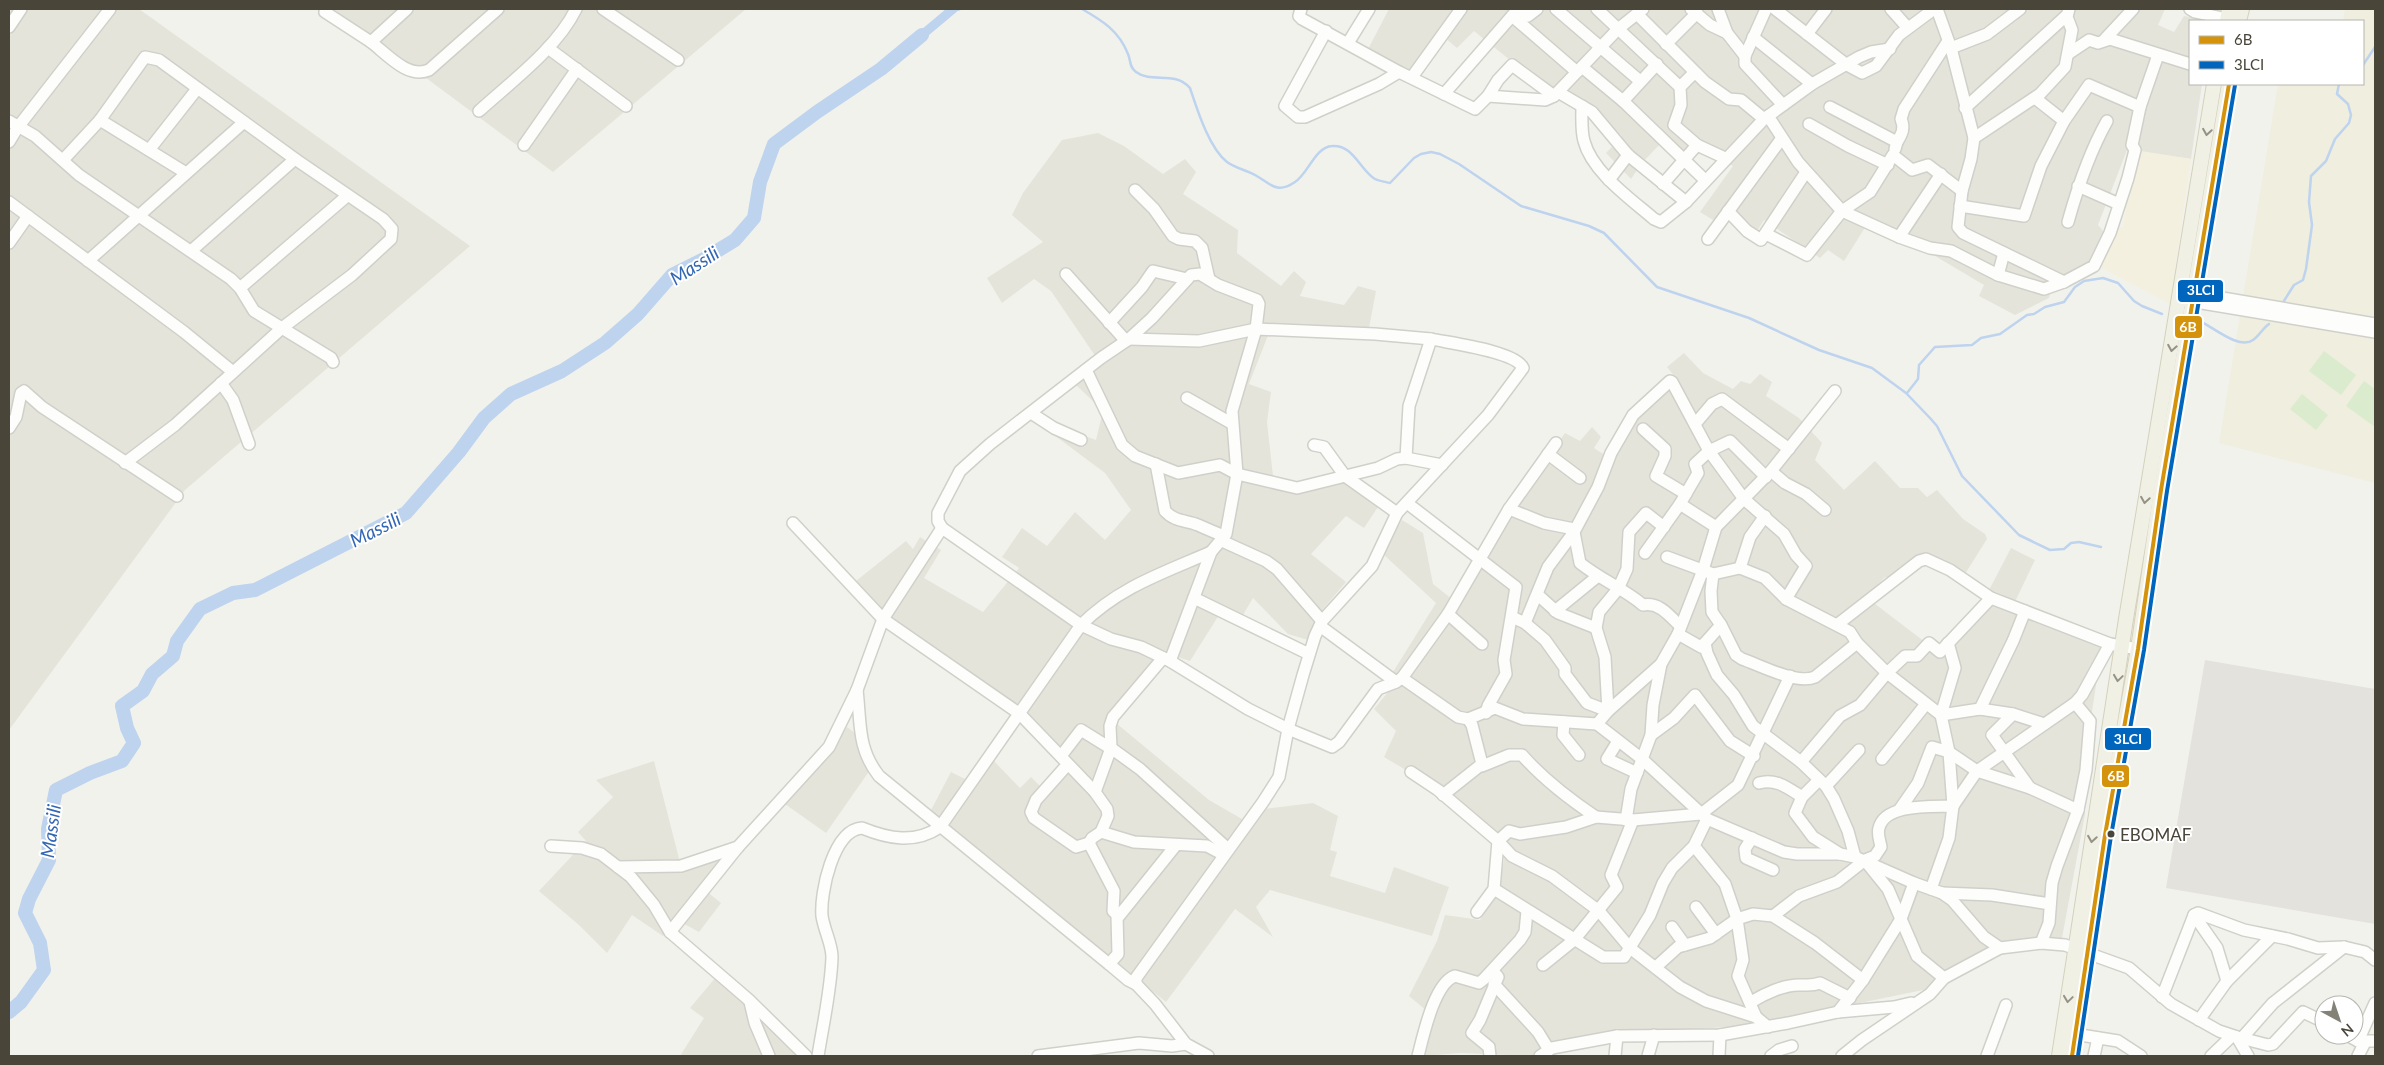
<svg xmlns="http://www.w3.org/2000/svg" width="2384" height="1065" font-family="Lato,sans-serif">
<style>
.residential{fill:#e5e4da}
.commercial{fill:#f4f0e0}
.industrial{fill:#e4e2dc}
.education{fill:#efeedf}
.green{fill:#dbecce}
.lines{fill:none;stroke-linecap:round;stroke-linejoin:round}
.stream{stroke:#bed3ee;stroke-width:2.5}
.canal{stroke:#bed3ee;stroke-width:9}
.river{stroke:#bed3ee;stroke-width:14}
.minor-casing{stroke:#d0d0ca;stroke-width:14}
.major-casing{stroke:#d4d1bb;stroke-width:16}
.minor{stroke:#fdfdfc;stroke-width:11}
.major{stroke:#f1f0e5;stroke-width:14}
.bus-1-casing{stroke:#fff;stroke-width:8}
.bus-2-casing{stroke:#fff;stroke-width:8}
.bus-1{stroke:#d4930b;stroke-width:4}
.bus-2{stroke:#0065bd;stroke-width:4}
.oneway{stroke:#959286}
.bus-dot{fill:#494538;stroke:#fff;stroke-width:2}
.labels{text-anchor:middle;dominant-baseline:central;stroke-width:4;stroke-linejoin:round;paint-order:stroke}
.bus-label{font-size:17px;fill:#494538;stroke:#fff;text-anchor:start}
.water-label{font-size:19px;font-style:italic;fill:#3367b3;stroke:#fff}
.line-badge{stroke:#fff;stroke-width:2}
.badge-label{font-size:14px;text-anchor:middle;font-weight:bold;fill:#fff}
</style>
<rect width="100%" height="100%" fill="#f2f2ed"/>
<g class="residential">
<path d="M9,9H139L470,246L185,490L9,730Z"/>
<path d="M333,9H746L553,172Z"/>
<path d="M1389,9H2165L2158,25L2174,32L2184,16L2211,21H2190V84H2202L2191,159L2127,150L2098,225L2104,232L2089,261L2054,280L2049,298L2015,315L1979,296L1984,285L1871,218L1844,261L1828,250L1820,258L1764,220L1754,236L1725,215L1718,223L1700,212L1733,166L1697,144L1682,158L1661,143L1641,164L1631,179L1606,153L1622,136L1593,110L1552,94L1474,31L1457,48L1438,32L1409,71L1367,51Z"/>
<path d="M1098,133L1124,146L1163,174L1185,159L1196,172L1183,194L1238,230L1237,253L1281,286L1294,271L1306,282L1300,296L1344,305L1358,286L1376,291L1369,328L1272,325L1249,384L1271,392L1267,422L1274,485L1344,479L1380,504L1364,528L1346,516L1311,554L1346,582L1323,609L1308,640L1288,634L1253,598L1237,625L1219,615L1190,661L1163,652L1110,718L1209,800L1249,823L1263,809L1313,803L1338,816L1330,850L1337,852L1330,876L1385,893L1394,867L1449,887L1432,936L1270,890L1256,907L1273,937L1235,909L1166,1002L930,812L951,772L977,785L994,761L1020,788L1031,777L1047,793L1073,764L1020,706L891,619L856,581L906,541L913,549L920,537L941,550L924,578L983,612L1019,568L1002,557L1022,528L1047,546L1075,512L1105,540L1131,510L1105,473L1054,435L1059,427L1096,440L1103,411L1073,382L1100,363L1051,291L1034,279L1002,303L987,278L1043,242L1012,215L1023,193L1062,140Z"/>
<path d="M1684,353L1703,373L1733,389L1741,381L1750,384L1760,374L1772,382L1766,396L1799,418L1822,443L1815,460L1844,490L1875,461L1900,488H1918L1927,497L1937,490L1963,519L1985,534L1987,539L1965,574L1928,554L1904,565L1889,580L1885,577L1866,597L1942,655L1994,603L1996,594L1989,590L2011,548L2035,560L2012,608L2102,646L2082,777L2085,814L2062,938L2009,946L1928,989L1753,1025L1669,1031H1610L1547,1044L1533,1056L1460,1053L1424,1056L1434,1017L1409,996L1437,941L1445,915L1480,920L1499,888L1507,843L1453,798L1384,757L1396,731L1374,709L1393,686V672L1436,603L1383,554L1402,520L1423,533L1433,584L1457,603L1508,518L1565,433L1580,441L1592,427L1601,437L1594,448L1611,459L1644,409L1675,377L1667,367Z"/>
<path d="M847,727L855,733L870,770L826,833L785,804L829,755Z"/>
<path d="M654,761L682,870L722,854L725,859L701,887L721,903L699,932L677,920L663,936L632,915L607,953L579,925L539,891L586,841L578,832L613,797L596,780Z"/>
<path d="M716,977L743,999L801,1056H680L704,1018L690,1008Z"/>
</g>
<path class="commercial" d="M2135,150L2191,159L2170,304L2096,265L2116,227H2123Z"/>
<path class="industrial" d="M2205,660L2375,689V924L2166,888Z"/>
<path class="education" d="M2345,9H2375V483L2219,443L2278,84H2363V21H2343Z"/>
<g class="green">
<path d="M2324,351L2356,375L2341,395L2309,371Z"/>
<path d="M2364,381L2375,389V427L2346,406Z"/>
<path d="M2302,394L2328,415L2316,430L2290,409Z"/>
</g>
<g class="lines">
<g class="stream">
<path d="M1082,9C1103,21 1119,31 1128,54C1131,61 1129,67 1136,72C1152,84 1175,70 1190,88C1197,109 1209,148 1227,162C1235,168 1246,170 1255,175C1270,183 1276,195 1295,182C1308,174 1315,147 1332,146C1353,144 1360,170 1375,179C1379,181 1385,182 1390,183L1414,158L1421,154L1431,152L1440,154L1459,164L1521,206L1589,226L1604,233L1657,287L1749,318L1819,350L1872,368L1906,393L1930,418L1937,426L1962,476L2019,535L2050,550L2064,549L2071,543L2079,542L2101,547"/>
<path d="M950,12L960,9"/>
<path d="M2363,65L2375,47"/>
<path d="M2282,304L2294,285L2303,280L2306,269L2312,225L2309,202L2311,176L2326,161L2335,139L2349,123L2351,115L2348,104L2337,94L2339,84"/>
<path d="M2195,319C2209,323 2238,351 2253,340C2259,336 2263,328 2269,324"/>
<path d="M1907,393L1918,379L1919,365L1935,347L1972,345L1981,338L2000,334L2027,315L2034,314L2045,307L2064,302L2075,287L2084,281L2103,278L2118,283L2134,301L2142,306L2162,314"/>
</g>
<path class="canal" d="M922,35L953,9"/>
<path class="river" d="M9,1012L21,1002L44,970L40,943L25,913L29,899L49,860L48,829L56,790L90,773L122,761L134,743L127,728L122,706L143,691L152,674L173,656L177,641L200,609L233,593L255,590L406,513L459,452L484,418L511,394L562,371L605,343L638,314L672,275L704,259L735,240L754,218L760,182L774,144L817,112L881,69L922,35"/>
<g class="minor-casing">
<g id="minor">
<path d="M326,9L325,12L371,42L407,9"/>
<path d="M603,9L678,60"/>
<path d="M1301,9L1299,16L1302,19L1399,72L1475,109L1488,96L1545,100L1554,96L1618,29L1643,9"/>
<path d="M1521,9L1528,16L1537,9"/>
<path d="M1556,9L1640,81"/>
<path d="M1597,9L1680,87"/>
<path d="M1691,9L1710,25L1727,33"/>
<path d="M1718,9L1727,33L1745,56"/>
<path d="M1766,9L1745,56V64L1783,105"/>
<path d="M1775,9L1847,65L1862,73L1876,66L1899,35L1934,9"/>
<path d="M1891,9L1907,27"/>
<path d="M1937,9L1951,48L1974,138L1971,159L1962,191L1958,227L1963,233L2064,282"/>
<path d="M2190,9L2195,12L2227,19"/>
<path d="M1637,14L1705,82L1729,99L1741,100L1764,119"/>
<path d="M1512,16L1577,72"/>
<path d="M9,27L21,9"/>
<path d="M1326,31L1285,106L1298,117H1305L1379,84L1399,72"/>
<path d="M1807,34L1826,9"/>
<path d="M1753,37L1812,84"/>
<path d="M2105,39L2133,9"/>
<path d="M371,42C388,55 408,79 429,70L498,9"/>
<path d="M1348,43L1369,9"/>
<path d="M1666,44L1697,13"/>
<path d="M548,48L626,106"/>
<path d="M1951,48L1987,34L2020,9"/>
<path d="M2068,54L2089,40L2098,43L2110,39L2190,64"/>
<path d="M1582,67L1623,101L1705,180"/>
<path d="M1694,73L1680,87L1681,105L1674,125L1697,145L1725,158"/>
<path d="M1412,77L1461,9"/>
<path d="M1558,92L1592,112L1628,155L1686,202"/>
<path d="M1444,94L1518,9"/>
<path d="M1488,96L1498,80L1512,65L1554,96"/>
<path d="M2035,98L2064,121"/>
<path d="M1623,101L1657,64"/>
<path d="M1582,106C1582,117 1581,131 1584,141C1592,172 1631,199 1654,219L1661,222L1686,202L1764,119L1812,84L1859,57L1871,52L1890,49"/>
<path d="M1830,107L1897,142L1895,149"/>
<path d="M1965,108L2067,15"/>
<path d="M479,111C511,82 557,48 576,9"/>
<path d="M1768,116L1798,162L1842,211L1899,237L1930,248L1951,251L1998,275L2044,289L2064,282L2094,266L2110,233L2128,178L2135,150L2132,145L2140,107L2158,55"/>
<path d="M100,120L145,57L159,60L295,159L383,219L392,229L391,239L352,275L282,328L175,425L125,463"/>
<path d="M9,121L35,136L79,175L231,279L240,288L254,311L331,358L333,362"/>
<path d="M1809,124L1848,146L1888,165"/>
<path d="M1974,138L2040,94L2065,67L2072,30L2067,17L2069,9"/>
<path d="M9,142L18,127L110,9"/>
<path d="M1897,142C1902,134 1905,128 1901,119L1904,109L1948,41"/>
<path d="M524,145L577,69"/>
<path d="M149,150L197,89"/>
<path d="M63,160L100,120L186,173"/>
<path d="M1609,180L1628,155"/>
<path d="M1663,184L1697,145"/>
<path d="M2078,186L2119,204"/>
<path d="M1135,190L1154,209L1173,236L1179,239L1195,241L1202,248L1209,279"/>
<path d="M9,202L184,332L233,372"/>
<path d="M1960,206L2024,216L2041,166L2064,121L2089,85L2140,107"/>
<path d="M1728,211L1747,231L1761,240L1806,172"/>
<path d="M2068,222C2078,186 2089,153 2107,121"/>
<path d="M1766,234L1807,255L1842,211L1870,192L1893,155L1912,170L1928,165L1962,191"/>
<path d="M1899,237L1941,174"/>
<path d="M1708,239L1782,138"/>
<path d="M9,243L28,216"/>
<path d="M191,251L295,159"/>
<path d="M88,261L244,122"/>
<path d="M1066,274L1126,341"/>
<path d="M1998,275L2004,253"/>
<path d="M240,288L347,196"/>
<path d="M2187,292L2375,324"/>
<path d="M2184,300L2375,332"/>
<path d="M1109,323L1142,287L1153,271L1187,279"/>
<path d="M1129,339L1199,341L1256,329L1375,334L1431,339L1409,406L1406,458"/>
<path d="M1086,370L1122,445L1135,456L1178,473L1220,465L1237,474L1297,488L1378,468L1397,459L1406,458L1442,465"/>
<path d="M221,383L233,400L249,444"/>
<path d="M1187,398L1231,423"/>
<path d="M1031,413L1054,428L1081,440"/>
<path d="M1695,424L1712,404L1722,399L1789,449"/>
<path d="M9,428L16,417L21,393L24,391L42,407L177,496"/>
<path d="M1643,429L1665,449V456L1656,476L1686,494"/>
<path d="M1314,445L1324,447L1345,476L1397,513"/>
<path d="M1548,454L1580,478"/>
<path d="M1156,464L1165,511C1175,522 1186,520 1198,525C1207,529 1216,533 1224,536"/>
<path d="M1771,471L1785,483L1806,494L1825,510"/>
<path d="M1407,503L1516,587L1504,660L1506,674L1488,706L1486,713"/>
<path d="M1680,504L1716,527"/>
<path d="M1509,509L1544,523L1574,529"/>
<path d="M793,523L883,619L1020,714L1095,792L1107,809L1108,816L1101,832L1092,838L1089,843L1076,847L1034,818L1031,812L1036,800L1068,764"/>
<path d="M942,528L938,521V513L960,471L990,444L1101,358L1129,339L1152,318L1191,275L1200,274L1218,285L1257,300L1259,304L1256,329L1232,411L1237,474L1226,534L1211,552L1170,661"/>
<path d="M1574,532L1580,563C1600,579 1624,589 1643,605C1659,602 1669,615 1680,626"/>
<path d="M1222,541L1266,561L1277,569L1322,621"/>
<path d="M1645,553L1680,504L1698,473L1695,464L1709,451L1730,441L1766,477"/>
<path d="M1667,557L1713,574L1740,568L1765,578L1786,599L1850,632L1857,643L1887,673L1941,715L1980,709L2013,714L2044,724"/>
<path d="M1740,568L1750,537L1765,516"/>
<path d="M1713,574L1711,591L1712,612L1721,625L1736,655L1742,659C1760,665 1797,685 1815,677L1857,643"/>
<path d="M1538,595L1558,613L1596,628"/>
<path d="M1194,598L1309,654"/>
<path d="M1555,611L1598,576"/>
<path d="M1448,614L1482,644"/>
<path d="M1512,617L1525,623L1545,640L1565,668V674L1587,703L1608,711L1605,657L1596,628L1599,612L1618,589L1627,569L1629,532L1646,513L1664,527"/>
<path d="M1525,623L1548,567L1574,532L1598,487L1611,453L1633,415L1670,381L1672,382L1709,451L1744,499L1784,534L1796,555L1806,566L1786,599"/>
<path d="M1838,624L1919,561L1926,559L1950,570L1991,598L2110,644L2138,649"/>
<path d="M1320,626L1396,682"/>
<path d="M1678,634L1701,647L1705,643L1707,653L1717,675L1734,695L1753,726L1801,762L1826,786L1834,799L1848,831L1855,857"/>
<path d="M1705,643L1721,625"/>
<path d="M1402,678L1458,717L1468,719L1495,708L1523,719L1597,724L1642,759L1707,819L1784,852L1797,854H1840L1855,857L1914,883L1942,893L1952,900L1984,937L2000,948"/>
<path d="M857,690C861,723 857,748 879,776L1109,964"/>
<path d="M1980,709L2013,641L2025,611"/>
<path d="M2013,714L1992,735L2030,788"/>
<path d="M1564,722L1563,735L1579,755"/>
<path d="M1597,724L1608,711L1661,664"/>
<path d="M1651,735L1674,718L1695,695L1730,741L1754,756"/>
<path d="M1618,741L1607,759L1637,773"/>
<path d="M1111,748L1110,726L1113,717L1163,658"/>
<path d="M1061,756L1081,730L1110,748"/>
<path d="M1882,759L1926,704"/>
<path d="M1801,762L1840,716L1860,705L1887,673L1905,656H1917L1929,643L1940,652L1991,598"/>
<path d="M1482,766L1509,755H1522C1544,780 1569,799 1596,817"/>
<path d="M1411,772L1438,790L1498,841L1512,856L1552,876L1599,911L1630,948L1680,987L1706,1001L1756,1017L1768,1027"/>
<path d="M1819,780L1802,797L1795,813L1813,837L1840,854"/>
<path d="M1759,783C1776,778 1788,788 1802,797"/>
<path d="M1826,786L1859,750"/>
<path d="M1095,792L1111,748L1140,769L1228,849"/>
<path d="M1443,795L1482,764L1472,725L1468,719"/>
<path d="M1953,806L1977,771L2075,703L2082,695L2110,644"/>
<path d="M1900,809L1918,783L1932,747L1949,752L1977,771L2030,788L2078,810"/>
<path d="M1707,819L1694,846L1725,884L1737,919L1753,914L1773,916L1815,943L1863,980"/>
<path d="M1626,820L1631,789L1651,735L1653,705L1661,664L1678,634L1703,570L1716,527L1771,471L1835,391"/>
<path d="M1101,832L1134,842L1207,846L1224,855"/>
<path d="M1752,838L1745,849L1746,858L1773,870"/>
<path d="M1089,843L1114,891L1113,911L1119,916L1176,845"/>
<path d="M551,846L582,848L601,854L631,877L654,905L670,932L749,1000L806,1056"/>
<path d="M1867,863L1888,889L1917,956L1944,978"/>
<path d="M618,867L681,866L738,847"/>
<path d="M1494,889L1603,957H1624L1650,915L1663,883L1672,868L1694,846"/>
<path d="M1931,889L1949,838L1953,806L1949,752L1941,715L1955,668L1948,643"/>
<path d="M1942,893L1992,895L2050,904"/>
<path d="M1696,907L1716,934"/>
<path d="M1477,912L1494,889L1498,841L1509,831L1520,834L1566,827L1596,817L1633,820L1701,814L1738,785L1790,676"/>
<path d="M2194,915L2217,948L2227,981"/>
<path d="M1117,916L1118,954L1109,964L1128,980L1136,984"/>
<path d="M1773,916L1799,896L1837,882L1865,860L1875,856L1881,847C1880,841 1877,834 1879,828C1885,803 1933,807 1953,806"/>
<path d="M1672,927L1685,945"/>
<path d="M670,932L738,847L829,747L857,690L883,619L942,528L1081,625L1111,639L1141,647L1170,661L1248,709L1288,729L1332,747L1339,742L1378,689L1396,682L1402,678L1448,614L1509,509L1556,443"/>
<path d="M2041,943L2049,923L2052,883L2057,866L2078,810L2086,770L2090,721L2075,703"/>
<path d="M1543,965L1574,940L1617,887L1611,875L1633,820"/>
<path d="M1657,966L1678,947L1710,938L1737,919L1743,960L1738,976L1756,1017"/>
<path d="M1494,984L1538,1032L1549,1050"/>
<path d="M2162,997L2194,915L2198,913L2244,930L2288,939L2318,948L2344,947L2365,952L2375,960"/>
<path d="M750,1002L755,1023L769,1056"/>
<path d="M1751,1002C1764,994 1785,984 1801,985C1809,985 1812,986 1820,983L1850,998"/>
<path d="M1838,1012L1863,980L1901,919L1914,883"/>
<path d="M2199,1020L2227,981L2272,936"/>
<path d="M2068,1033L2118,1041L2141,1056"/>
<path d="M2347,1035L2358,1041H2375"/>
<path d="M2237,1037L2268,1045L2273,1044L2303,1012L2324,1022"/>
<path d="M2242,1038L2273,1003L2344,947"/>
<path d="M2358,1041L2375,1003"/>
<path d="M818,1056C823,1024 831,990 832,957C832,944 824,930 822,916C820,893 833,830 862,828C889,839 915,844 940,827L1081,625C1119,587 1163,573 1211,552"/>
<path d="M1038,1056L1139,1043L1172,1046L1186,1044"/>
<path d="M1208,1056L1186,1044L1155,1004L1136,984V978L1263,802L1279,777L1288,729L1303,675L1315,636L1322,621L1372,566L1397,513L1488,415L1523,368C1516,351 1449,343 1431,339"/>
<path d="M1418,1056C1423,1037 1434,983 1455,976L1479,983L1484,979L1520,940L1525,932L1527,911"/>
<path d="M1490,1056L1489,1047L1472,1033L1480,1020L1498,977L1493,971"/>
<path d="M1540,1056L1552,1048L1617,1036L1720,1035L1788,1023L1838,1012L1894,1007L1911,1003"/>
<path d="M1615,1056L1617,1036"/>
<path d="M1648,1056L1654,1035"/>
<path d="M1719,1056L1720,1035"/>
<path d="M1771,1056L1779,1050L1792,1046"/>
<path d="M1842,1056L1862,1040L1930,994L1944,978L2000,948L2041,943L2065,945L2129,968L2171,1004L2219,1031L2237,1037L2248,1056"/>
<path d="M1987,1056L2006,1005"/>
<path d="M2094,1056L2098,1038"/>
<path d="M2211,1056L2232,1036"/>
<path d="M2358,1056L2365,1042"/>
</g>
</g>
<g class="major-casing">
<g id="major">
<path d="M2227,21L2229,9"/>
<path d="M2239,21L2242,9"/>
<path d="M2059,1056L2126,619L2214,84"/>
<path d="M2072,1056L2105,835L2138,649L2161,490L2229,84"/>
</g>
</g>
<use href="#minor" class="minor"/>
<use href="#major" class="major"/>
<g class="bus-1-casing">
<path id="bus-1" d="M2072,1056L2105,835L2138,649L2161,490L2229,84"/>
</g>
<g class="bus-2-casing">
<path id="bus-2" d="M2078,1056L2111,836L2144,650L2167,491L2235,85"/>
</g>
<use href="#bus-1" class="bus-1"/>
<use href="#bus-2" class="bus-2"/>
</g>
<defs><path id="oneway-chevron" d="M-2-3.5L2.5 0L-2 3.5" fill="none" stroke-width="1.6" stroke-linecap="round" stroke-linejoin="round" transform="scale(1.25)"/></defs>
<g class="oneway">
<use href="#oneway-chevron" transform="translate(2207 132) rotate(99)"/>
<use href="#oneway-chevron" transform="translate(2172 348) rotate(100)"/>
<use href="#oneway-chevron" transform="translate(2145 500) rotate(99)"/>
<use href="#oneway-chevron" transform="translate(2118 678) rotate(98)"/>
<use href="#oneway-chevron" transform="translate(2092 839) rotate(99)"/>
<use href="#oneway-chevron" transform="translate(2068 999) rotate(98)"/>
</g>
<circle class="bus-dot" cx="2111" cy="834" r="4.5"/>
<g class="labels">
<g class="bus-label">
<text x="2120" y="834">EBOMAF</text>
</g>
<g class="water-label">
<text transform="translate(694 265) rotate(-33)">Massili</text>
<text transform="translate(375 529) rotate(-27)">Massili</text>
<text transform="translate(50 831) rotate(-82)">Massili</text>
</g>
</g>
<g class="line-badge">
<rect x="2177" y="279" width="47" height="24" rx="5" fill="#0065bd"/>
<rect x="2174" y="315" width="29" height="24" rx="5" fill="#d4930b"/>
<rect x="2104" y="727" width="48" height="24" rx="5" fill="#0065bd"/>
<rect x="2101" y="764" width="29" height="24" rx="5" fill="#d4930b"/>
</g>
<g class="badge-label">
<text x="2201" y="295">3LCI</text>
<text x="2188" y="332">6B</text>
<text x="2128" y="744">3LCI</text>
<text x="2116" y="781">6B</text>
</g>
<rect width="2384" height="1065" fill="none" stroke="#494538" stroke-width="20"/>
<rect x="2189" y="20" width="175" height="65" fill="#ffffff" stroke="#b6b5af"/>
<rect x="2199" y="36" width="25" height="8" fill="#d4930b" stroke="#b6b5af"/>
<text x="2234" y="45" font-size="15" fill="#494538">6B</text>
<rect x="2199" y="61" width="25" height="8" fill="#0065bd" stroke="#b6b5af"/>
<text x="2234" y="70" font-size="15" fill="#494538">3LCI</text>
<g transform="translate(2339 1020) rotate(140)"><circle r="24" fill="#ffffff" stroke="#b6b5af"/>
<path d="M0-4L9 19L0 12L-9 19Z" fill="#848277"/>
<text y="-8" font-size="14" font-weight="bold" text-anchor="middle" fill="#494538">N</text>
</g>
</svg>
